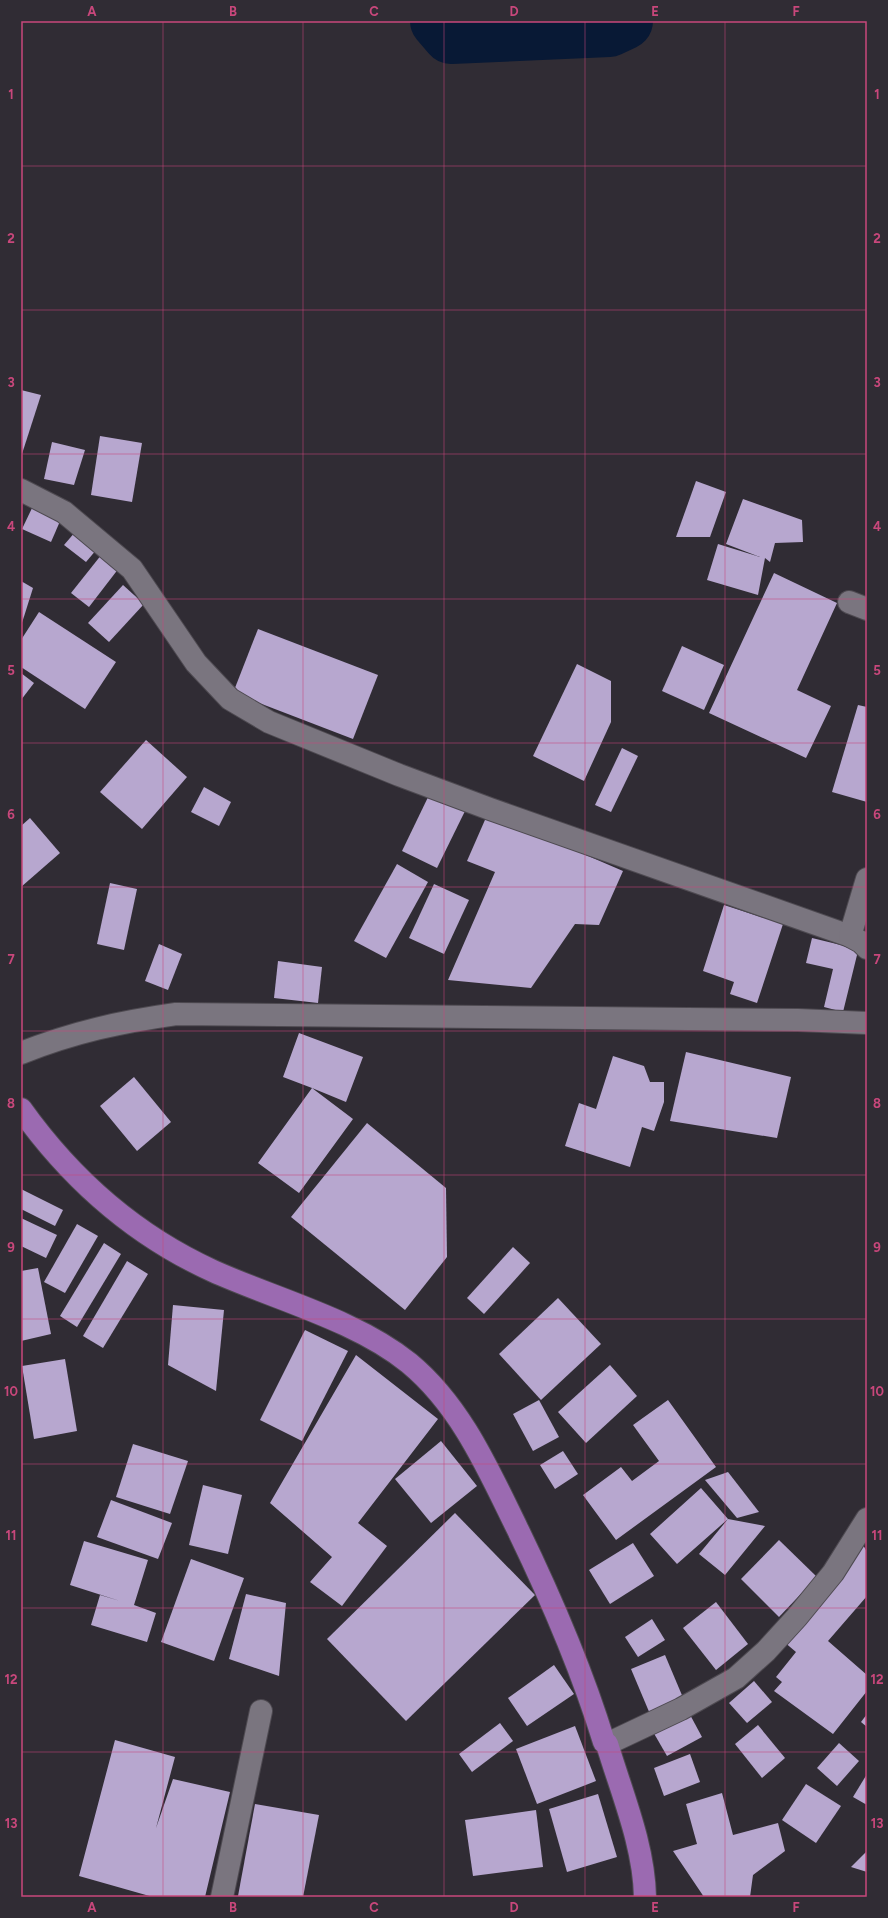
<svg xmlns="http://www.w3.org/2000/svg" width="888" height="1918" font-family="Figtree,sans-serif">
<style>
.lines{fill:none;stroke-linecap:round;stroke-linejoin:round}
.river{stroke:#081935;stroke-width:58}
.building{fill:#b7a7cf}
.minor-casing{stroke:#4e4a51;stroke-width:24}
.major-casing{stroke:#4e4a51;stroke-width:24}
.minor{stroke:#7a757f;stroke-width:22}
.major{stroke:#9b6ab1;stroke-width:22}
.grid{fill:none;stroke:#c8477b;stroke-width:1;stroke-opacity:0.55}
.neatline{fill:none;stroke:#c8477b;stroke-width:1.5}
.grid-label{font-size:13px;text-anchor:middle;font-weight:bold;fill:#c8477b}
</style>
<rect width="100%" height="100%" fill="#302c34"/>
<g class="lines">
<path class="river" d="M439,21L451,35L609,28L624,21"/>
</g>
<g class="building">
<path d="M21,390L41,395L21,457Z"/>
<path d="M100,436L142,443L132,502L91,495Z"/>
<path d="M52,442L85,450L74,485L44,479Z"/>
<path d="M696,481L726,492L710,537H676Z"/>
<path d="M743,499L802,520L803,542L775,543L770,562L765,558L758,595L707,580L718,544L760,557L726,544Z"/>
<path d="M33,506L61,519L51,542L22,529Z"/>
<path d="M76,531L97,549L86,562L64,545Z"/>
<path d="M102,554L119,568L89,607L71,593Z"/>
<path d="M774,573L837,603L797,690L831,706L806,758L709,713Z"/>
<path d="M21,581L33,588L21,626Z"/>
<path d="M123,585L144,604L109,642L88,623Z"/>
<path d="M39,612L116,662L85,709L21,667V640Z"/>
<path d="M258,629L378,675L353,739L233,693Z"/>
<path d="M682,646L724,665L704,710L662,691Z"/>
<path d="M577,664L611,681V722L584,781L533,756Z"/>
<path d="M21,673L34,683L21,700Z"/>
<path d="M858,705L867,707V802L832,792Z"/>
<path d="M146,740L187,777L142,829L100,792Z"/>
<path d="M622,748L638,756L611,812L595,805Z"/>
<path d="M204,787L231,802L219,826L191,812Z"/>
<path d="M431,791L466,809L437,868L402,851Z"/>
<path d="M488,813L623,871L599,925L575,924L531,988L448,980L495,872L467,861Z"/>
<path d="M30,818L60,853L21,887V826Z"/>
<path d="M397,864L428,882L386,958L354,941Z"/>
<path d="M110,883L137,889L124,950L97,944Z"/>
<path d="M434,884L469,900L444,954L409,938Z"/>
<path d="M724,905L783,924L757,1003L730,994L734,982L703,971Z"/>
<path d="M812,938L845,946L856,945L857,955L843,1012L824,1007L833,969L806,963Z"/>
<path d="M159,944L182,954L168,990L145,981Z"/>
<path d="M278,961L322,967L318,1003L274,998Z"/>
<path d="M299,1033L363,1057L346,1102L312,1088L353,1119L299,1193L258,1163L312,1088L283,1077Z"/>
<path d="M686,1052L791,1077L777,1138L670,1121Z"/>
<path d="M613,1056L644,1066L650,1082H664V1102L654,1131L642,1127L630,1167L565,1146L579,1103L596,1109Z"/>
<path d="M134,1077L171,1122L137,1151L100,1106Z"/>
<path d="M367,1123L446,1188L447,1257L405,1310L291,1217Z"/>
<path d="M21,1189L63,1210L55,1226L21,1209Z"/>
<path d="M21,1218L57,1235L46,1258L21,1246Z"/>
<path d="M77,1224L98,1236L65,1293L44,1282Z"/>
<path d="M104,1243L121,1254L77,1327L60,1316Z"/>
<path d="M513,1247L530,1263L484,1314L467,1298Z"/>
<path d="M127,1261L148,1274L103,1348L83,1336Z"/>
<path d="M38,1268L51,1334L21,1341V1271Z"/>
<path d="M558,1298L601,1344L541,1400L499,1354Z"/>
<path d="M173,1305L224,1310L216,1391L168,1365Z"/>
<path d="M305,1330L348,1351L302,1441L260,1420Z"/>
<path d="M356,1355L438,1419L358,1523L387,1546L342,1606L310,1582L332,1557L270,1503Z"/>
<path d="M65,1359L77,1431L34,1439L22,1366Z"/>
<path d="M610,1365L637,1396L586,1443L558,1412Z"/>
<path d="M539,1400L559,1437L533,1451L513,1414Z"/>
<path d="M668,1400L716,1467L616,1540L583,1495L621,1467L632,1481L659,1461L633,1425Z"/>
<path d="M441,1441L477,1486L431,1523L395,1479Z"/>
<path d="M133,1444L188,1461L170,1514L116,1497Z"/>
<path d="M563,1451L578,1474L555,1489L540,1465Z"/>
<path d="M728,1472L759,1512L737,1518L705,1480Z"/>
<path d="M203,1485L242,1495L228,1554L189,1545Z"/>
<path d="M701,1488L728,1519L765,1526L725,1575L699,1554L728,1519L677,1564L650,1534Z"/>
<path d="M111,1500L172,1523L158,1559L97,1537Z"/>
<path d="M455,1513L535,1595L406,1721L327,1639Z"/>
<path d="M779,1540L817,1577L779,1617L741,1579Z"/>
<path d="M84,1541L148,1560L134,1605L156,1613L147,1642L91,1625L100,1595L120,1601L70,1585Z"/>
<path d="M633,1543L654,1576L610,1604L589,1570Z"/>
<path d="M862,1543L867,1552V1596L828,1641L867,1675V1691L833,1734L774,1691L782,1682L776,1677L796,1652L783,1641Z"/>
<path d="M191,1559L244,1578L214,1661L161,1642Z"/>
<path d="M246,1594L286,1603L279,1676L229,1659Z"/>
<path d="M716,1602L748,1644L716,1670L683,1628Z"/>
<path d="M652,1619L665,1640L638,1657L625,1637Z"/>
<path d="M665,1655L684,1700L650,1714L631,1669Z"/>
<path d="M554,1665L574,1694L527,1726L508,1698Z"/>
<path d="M754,1681L772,1702L747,1723L729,1703Z"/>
<path d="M688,1711L702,1737L667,1756L652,1730Z"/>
<path d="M867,1714V1727L861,1722Z"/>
<path d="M500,1723L513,1741L472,1772L459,1754Z"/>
<path d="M758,1725L785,1758L762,1778L735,1744Z"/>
<path d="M575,1726L596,1781L537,1804L516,1749Z"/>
<path d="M115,1740L175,1757L156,1828L173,1779L230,1792L205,1897H153L79,1876Z"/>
<path d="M839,1743L859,1761L837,1786L817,1768Z"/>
<path d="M690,1754L700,1782L664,1796L654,1768Z"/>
<path d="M867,1774V1805L853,1797Z"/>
<path d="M806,1784L841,1806L816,1843L782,1820Z"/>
<path d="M722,1793L733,1835L778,1823L785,1851L753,1875L750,1897H704L673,1851L697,1844L686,1804Z"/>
<path d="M598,1794L617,1857L567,1872L549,1809Z"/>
<path d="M255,1804L319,1815L303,1897L238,1896Z"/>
<path d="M536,1810L543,1867L473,1876L465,1820Z"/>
<path d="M867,1851V1872L851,1867Z"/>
</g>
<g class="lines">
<g class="minor-casing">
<g id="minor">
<path d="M21,490L64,512L132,569L196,663L230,699L269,722L399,775L490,809L850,936"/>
<path d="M849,602L867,609"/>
<path d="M867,879L850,936L861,942L867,948"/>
<path d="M21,1053C74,1032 120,1022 176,1014L798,1020L867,1023"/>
<path d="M607,1744L681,1709L736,1678L766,1651L797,1617L833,1573L867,1519"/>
<path d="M222,1897L261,1711"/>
</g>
</g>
<g class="major-casing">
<path id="major" d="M21,1109C71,1179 134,1235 213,1271C275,1299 356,1320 409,1363C461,1406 488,1469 517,1528C551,1598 581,1667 604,1742L607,1744C622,1794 644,1845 645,1897"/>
</g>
<use href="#minor" class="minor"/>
<use href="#major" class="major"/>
</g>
<path class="grid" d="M163,21V1897M303,21V1897M444,21V1897M585,21V1897M725,21V1897M21,166H867M21,310H867M21,454H867M21,599H867M21,743H867M21,887H867M21,1031H867M21,1175H867M21,1319H867M21,1464H867M21,1608H867M21,1752H867"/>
<rect width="888" height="1918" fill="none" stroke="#302c34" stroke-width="44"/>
<rect x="22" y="22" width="844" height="1874" class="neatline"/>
<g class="grid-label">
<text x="92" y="16">A</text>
<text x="233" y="16">B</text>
<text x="374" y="16">C</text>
<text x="514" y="16">D</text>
<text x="655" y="16">E</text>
<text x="796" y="16">F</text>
<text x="11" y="99">1</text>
<text x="877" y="99">1</text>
<text x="11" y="243">2</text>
<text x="877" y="243">2</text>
<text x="11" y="387">3</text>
<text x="877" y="387">3</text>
<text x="11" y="531">4</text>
<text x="877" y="531">4</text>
<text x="11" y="675">5</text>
<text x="877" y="675">5</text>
<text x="11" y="819">6</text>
<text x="877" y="819">6</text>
<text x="11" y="964">7</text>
<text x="877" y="964">7</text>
<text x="11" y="1108">8</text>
<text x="877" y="1108">8</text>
<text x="11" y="1252">9</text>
<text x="877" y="1252">9</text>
<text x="11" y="1396">10</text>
<text x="877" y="1396">10</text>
<text x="11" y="1540">11</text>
<text x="877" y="1540">11</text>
<text x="11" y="1684">12</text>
<text x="877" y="1684">12</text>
<text x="11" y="1828">13</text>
<text x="877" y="1828">13</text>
<text x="92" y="1912">A</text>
<text x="233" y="1912">B</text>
<text x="374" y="1912">C</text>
<text x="514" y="1912">D</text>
<text x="655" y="1912">E</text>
<text x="796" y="1912">F</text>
</g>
</svg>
